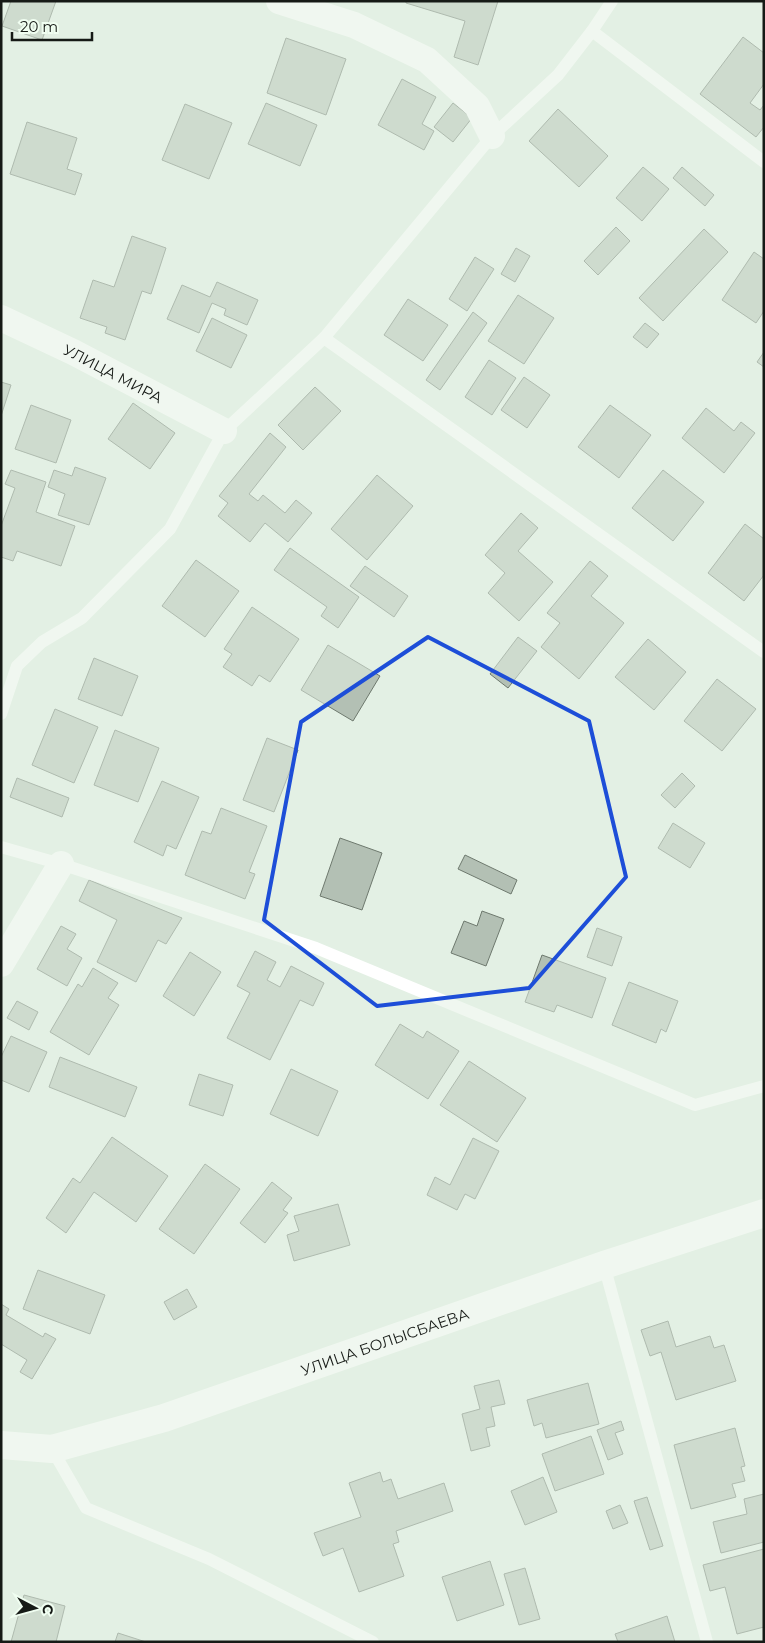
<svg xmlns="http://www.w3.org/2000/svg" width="765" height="1643" font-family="Montserrat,sans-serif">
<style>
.building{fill:#b3c0b4;stroke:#6e796e}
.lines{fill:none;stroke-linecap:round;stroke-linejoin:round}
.service{stroke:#fff;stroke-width:12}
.minor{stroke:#fff;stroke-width:26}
.tertiary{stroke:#fff;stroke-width:28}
.marked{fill:none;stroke:#1d4ed8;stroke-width:4;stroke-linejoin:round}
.labels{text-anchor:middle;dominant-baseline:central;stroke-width:5;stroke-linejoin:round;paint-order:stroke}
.street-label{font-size:15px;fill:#161a16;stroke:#f0fef1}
</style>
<rect width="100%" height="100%" fill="#e3f0e4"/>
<g class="building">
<path d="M11,1H56L42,40L2,26Z"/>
<path d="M406,1H498L478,65L454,57L465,21L406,3Z"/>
<path d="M743,37L764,53V84L750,103L760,110L764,105V127L756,137L700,94Z"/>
<path d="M286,38L346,59L326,115L267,93Z"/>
<path d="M402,79L436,97L422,124L434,131L424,150L378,125Z"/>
<path d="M266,103L317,125L300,166L248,144Z"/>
<path d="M453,103L472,118L453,142L434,127Z"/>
<path d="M185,104L232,123L209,179L162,160Z"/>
<path d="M558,109L608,156L579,187L529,141Z"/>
<path d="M27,122L77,138L67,169L82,174L75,195L10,174Z"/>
<path d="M643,167L669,189L642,221L616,198Z"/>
<path d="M682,167L714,195L705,206L673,178Z"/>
<path d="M616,227L630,241L598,275L584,261Z"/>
<path d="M704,229L728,252L663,321L639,298Z"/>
<path d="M132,236L166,248L151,294L142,291L125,340L105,333L107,327L80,318L93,280L114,287Z"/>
<path d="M516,248L530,256L515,282L501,274Z"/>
<path d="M754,252L764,259V311L756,323L722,300Z"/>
<path d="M475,257L494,269L467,311L449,299Z"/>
<path d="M217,282L258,300L247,325L224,315L226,309L212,303L199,333L167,319L182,285L210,297Z"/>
<path d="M518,295L554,318L524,364L488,341Z"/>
<path d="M408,299L448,325L423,361L384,335Z"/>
<path d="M473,312L487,323L440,390L426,380Z"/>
<path d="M212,318L247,335L231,368L196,351Z"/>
<path d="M645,323L659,334L647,348L633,337Z"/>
<path d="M764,352V367L757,362Z"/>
<path d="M489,360L516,378L492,415L465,397Z"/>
<path d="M524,377L550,395L527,428L501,410Z"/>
<path d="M1,382L11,385L1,416Z"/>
<path d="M315,387L341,411L303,450L278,425Z"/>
<path d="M133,403L175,433L150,469L108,439Z"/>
<path d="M31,405L71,420L56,463L15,449Z"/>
<path d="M610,405L651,435L619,478L578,447Z"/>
<path d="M706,408L734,431L741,422L755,433L724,473L682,438Z"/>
<path d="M270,433L286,447L249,494L258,501L263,495L285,513L296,500L312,513L288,542L265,523L250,542L218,516L228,503L219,496Z"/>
<path d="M75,467L106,478L89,525L58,515L65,494L48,487L54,470L72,476Z"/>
<path d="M11,470L46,482L36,512L75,526L61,566L17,551L13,561L1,557V526L15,488L5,484Z"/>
<path d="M663,470L704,502L673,541L632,508Z"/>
<path d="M377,475L413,506L367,560L331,529Z"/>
<path d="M521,513L538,528L518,551L553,582L519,621L488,593L505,573L485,555Z"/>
<path d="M745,524L764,539V575L744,601L708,573Z"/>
<path d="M290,548L359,597L338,628L321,616L327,607L274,570Z"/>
<path d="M196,560L239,591L205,637L162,606Z"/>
<path d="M590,561L608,576L591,596L624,623L579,679L541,647L560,623L547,613Z"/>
<path d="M365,566L408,596L394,617L350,586Z"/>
<path d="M252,607L299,639L270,682L259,675L252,686L223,667L232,654L224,649Z"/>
<path d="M518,637L537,651L508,688L490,674Z"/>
<path d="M648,639L686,672L654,710L615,677Z"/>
<path d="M328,645L380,676L353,721L301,690Z"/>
<path d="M94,658L138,676L122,716L78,699Z"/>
<path d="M717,679L756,709L722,751L684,721Z"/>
<path d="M55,709L98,727L74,783L32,765Z"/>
<path d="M115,730L159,748L138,802L94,785Z"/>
<path d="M267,738L298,750L274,812L243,800Z"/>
<path d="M682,773L695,786L675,808L661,795Z"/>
<path d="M17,778L69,798L62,817L10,797Z"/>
<path d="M162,781L199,797L176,849L167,845L163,856L134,842Z"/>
<path d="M221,808L267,826L249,872L255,874L245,899L185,875L202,831L211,834Z"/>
<path d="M673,823L705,843L690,868L658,848Z"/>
<path d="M340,838L382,853L362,910L320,896Z"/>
<path d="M465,855L517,880L511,894L458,869Z"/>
<path d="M89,880L182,918L166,944L158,940L136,982L97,962L117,920L79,901Z"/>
<path d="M482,911L504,919L486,966L451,953L464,921L477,926Z"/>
<path d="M61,926L76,934L67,949L82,958L67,986L37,969Z"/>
<path d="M597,928L622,937L612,966L587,957Z"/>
<path d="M255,951L276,962L267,980L280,987L291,966L324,983L313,1006L300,1000L270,1060L227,1038L250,993L237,986Z"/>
<path d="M190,952L221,972L194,1016L163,996Z"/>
<path d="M542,955L606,978L592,1018L557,1005L554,1012L525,1002Z"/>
<path d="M93,968L118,983L108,998L119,1005L89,1055L50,1032L78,984L82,987Z"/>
<path d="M629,982L678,1001L666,1032L661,1029L656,1043L612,1025Z"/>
<path d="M17,1001L38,1012L29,1030L7,1018Z"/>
<path d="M400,1024L423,1038L427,1031L459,1051L428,1099L375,1065Z"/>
<path d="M11,1036L47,1052L29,1092L1,1080V1057Z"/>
<path d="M60,1057L137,1087L125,1117L49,1087Z"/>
<path d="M469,1061L526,1098L497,1142L440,1105Z"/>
<path d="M291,1069L338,1091L318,1136L270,1114Z"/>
<path d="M199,1074L233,1085L223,1116L189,1105Z"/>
<path d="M112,1137L168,1176L136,1222L94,1192L66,1233L46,1218L73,1178L80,1183Z"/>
<path d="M473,1138L499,1151L475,1199L465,1194L457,1210L427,1195L435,1177L450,1185Z"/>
<path d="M205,1164L240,1189L194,1254L159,1229Z"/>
<path d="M272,1182L292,1198L283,1210L288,1213L265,1243L240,1223Z"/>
<path d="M338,1204L350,1245L294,1261L287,1235L299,1231L294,1216Z"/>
<path d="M38,1270L105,1295L90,1334L23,1309Z"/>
<path d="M187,1289L197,1307L174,1320L164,1302Z"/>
<path d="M1,1304L9,1309L6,1315L43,1337L45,1333L56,1339L32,1379L20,1372L27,1360L1,1344Z"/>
<path d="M668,1321L676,1347L710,1336L714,1348L724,1345L736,1381L676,1400L661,1352L650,1356L641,1330Z"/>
<path d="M499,1380L505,1404L491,1407L495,1426L486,1428L490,1446L471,1451L462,1414L480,1409L474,1386Z"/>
<path d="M588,1383L599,1424L546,1438L542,1423L534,1426L527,1400Z"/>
<path d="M621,1421L624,1430L615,1433L623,1454L608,1460L597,1430Z"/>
<path d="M735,1428L745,1466L741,1467L745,1481L732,1484L736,1497L691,1509L674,1445Z"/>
<path d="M591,1436L604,1474L555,1491L542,1454Z"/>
<path d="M380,1472L383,1482L391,1479L398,1499L444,1483L453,1511L396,1531L399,1542L393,1544L404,1576L359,1592L343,1548L323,1556L314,1533L361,1517L349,1483Z"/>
<path d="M543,1477L557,1512L525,1525L511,1491Z"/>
<path d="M764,1494V1542L721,1553L713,1522L747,1514L744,1499Z"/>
<path d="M647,1497L663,1546L650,1550L634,1501Z"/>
<path d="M620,1505L628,1523L613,1529L606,1511Z"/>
<path d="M764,1549V1627L737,1634L725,1587L710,1591L703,1565Z"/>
<path d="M490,1561L504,1605L457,1621L442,1577Z"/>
<path d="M525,1568L540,1619L519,1625L504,1574Z"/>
<path d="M24,1595L65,1606L56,1642H11Z"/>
<path d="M667,1616L675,1642H618L615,1634Z"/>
<path d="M118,1633L146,1642H115Z"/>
</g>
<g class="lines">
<g class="service">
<path d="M592,31L764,162"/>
<path d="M324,338L764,652"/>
<path d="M1,714L17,666L42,642L82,618L170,529L224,431L324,338L492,136L558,75L592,31L612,1"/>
<path d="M1,847L61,864L316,948L695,1105L764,1086"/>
<path d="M604,1265L707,1642"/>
<path d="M52,1449L86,1508L209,1559L373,1642"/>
</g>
<g class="minor">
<path d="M279,1L354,25L427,60L477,106L492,136"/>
<path id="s1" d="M1,318L73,352L224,431"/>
<path d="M1,964L61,864"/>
</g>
<path class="tertiary" id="s2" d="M1,1445L52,1449L164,1418L604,1265L764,1213"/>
</g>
<path d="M0 0H765V1643H0ZM428,637L589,721L626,877L529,988L377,1006L264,920L301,722Z" fill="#e3f0e4" fill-opacity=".55" fill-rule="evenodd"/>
<path class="marked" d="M428,637L589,721L626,877L529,988L377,1006L264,920L301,722Z"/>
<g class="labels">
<g class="street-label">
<text stroke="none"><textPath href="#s1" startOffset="125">УЛИЦА МИРА</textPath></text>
<text stroke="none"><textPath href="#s2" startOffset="401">УЛИЦА БОЛЫСБАЕВА</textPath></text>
</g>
</g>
<rect width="765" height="1643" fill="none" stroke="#161a16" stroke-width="5"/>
<g transform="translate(35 1608) rotate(96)" stroke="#f0fef1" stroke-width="4" paint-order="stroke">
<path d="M0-4L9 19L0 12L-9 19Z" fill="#161a16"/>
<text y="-8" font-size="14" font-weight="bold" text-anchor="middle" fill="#161a16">С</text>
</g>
<path d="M12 32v8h80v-8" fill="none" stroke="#161a16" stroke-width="2.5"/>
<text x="20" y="32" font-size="15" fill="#161a16" stroke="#f0fef1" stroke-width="4" paint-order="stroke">20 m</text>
</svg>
